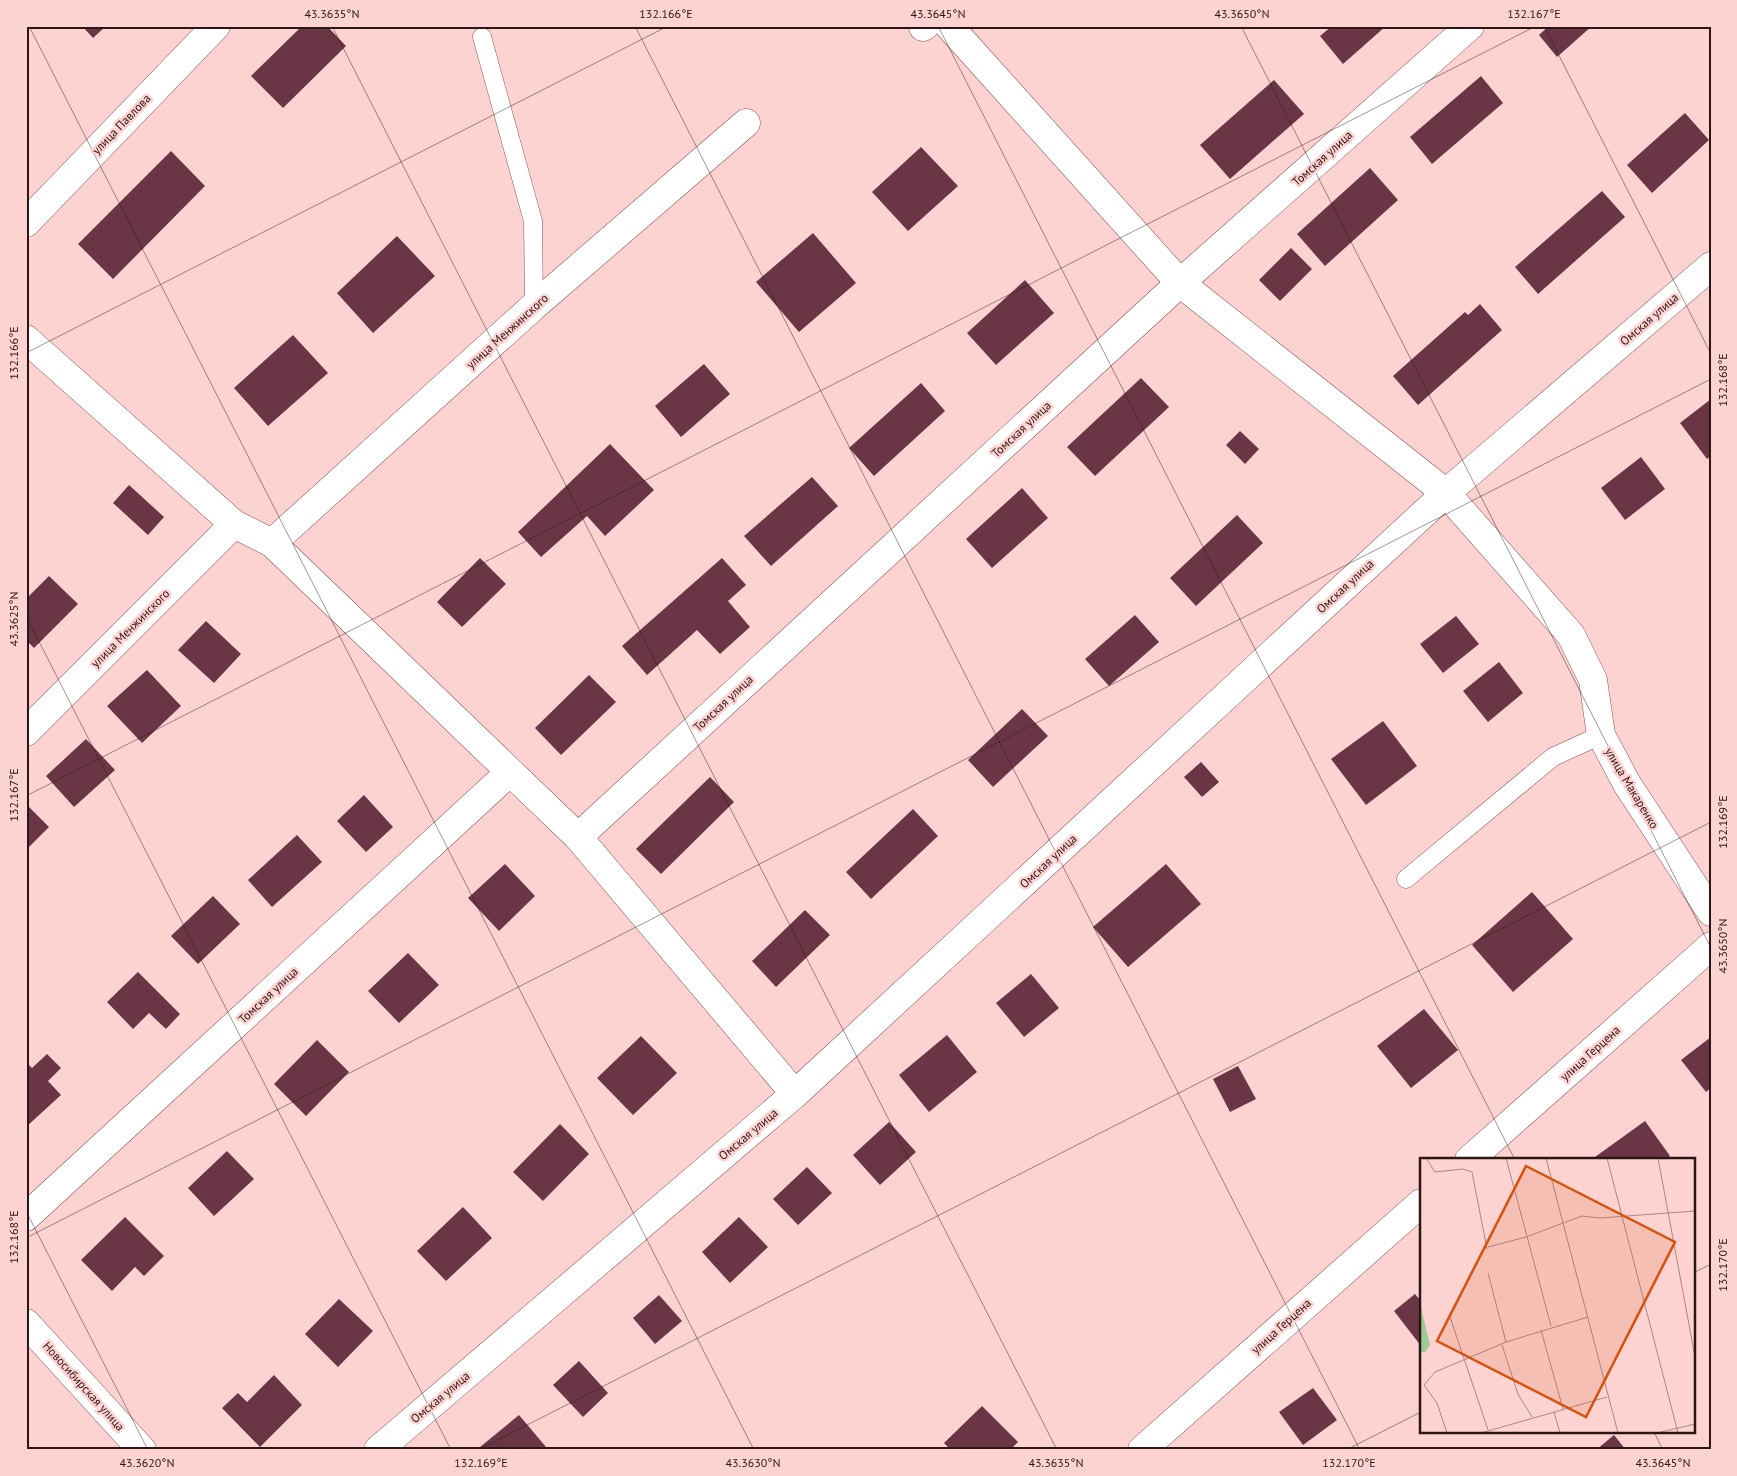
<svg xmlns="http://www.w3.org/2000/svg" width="1737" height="1476" font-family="'PT Sans',sans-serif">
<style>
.building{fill:#6a3646}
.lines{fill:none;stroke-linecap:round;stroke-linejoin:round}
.lane-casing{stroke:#884f4e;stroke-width:19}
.street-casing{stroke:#884f4e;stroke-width:29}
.lane{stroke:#fff;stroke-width:18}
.street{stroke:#fff;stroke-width:28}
.ticks{fill:none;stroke:#2d1515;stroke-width:1;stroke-opacity:0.45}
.labels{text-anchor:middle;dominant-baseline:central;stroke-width:5;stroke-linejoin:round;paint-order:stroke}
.street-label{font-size:12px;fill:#2d1515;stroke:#fcd3d1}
.inset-road{fill:none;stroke:#a98786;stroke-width:1}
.view{fill:#d5520d;fill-opacity:0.15;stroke:#d5520d;stroke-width:2.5}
.inset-edge{fill:none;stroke:#2d1515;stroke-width:2.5}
.neatline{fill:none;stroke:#2d1515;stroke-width:2}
.ticks-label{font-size:12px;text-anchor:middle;fill:#2d1515}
</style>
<rect width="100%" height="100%" fill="#fcd3d1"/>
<g class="building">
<path d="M82,26H106L93,38Z"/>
<path d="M302,26H327L346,46L283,108L251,76Z"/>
<path d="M1332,26H1386L1343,64L1320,36Z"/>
<path d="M1549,26H1592L1557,57L1539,35Z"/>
<path d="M1481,76L1503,103L1432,164L1410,137Z"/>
<path d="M1274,80L1304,114L1230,179L1200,145Z"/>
<path d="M1685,113L1709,140L1652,193L1627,165Z"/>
<path d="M921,147L958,186L908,231L872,192Z"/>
<path d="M171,151L205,186L113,279L78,244Z"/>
<path d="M1370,168L1398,200L1325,266L1297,234Z"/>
<path d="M1602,191L1625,217L1538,294L1515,267Z"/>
<path d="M813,233L856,283L799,332L756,282Z"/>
<path d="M397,236L435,276L373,333L337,293Z"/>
<path d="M1291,248L1312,269L1280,301L1259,280Z"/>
<path d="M1025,280L1054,313L996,365L967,333Z"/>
<path d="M1480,304L1502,330L1418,405L1393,376L1465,312L1468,315Z"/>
<path d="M293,335L328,373L268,426L234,388Z"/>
<path d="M704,364L730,394L681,437L655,406Z"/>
<path d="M1141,378L1169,407L1095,476L1067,447Z"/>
<path d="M921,383L945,411L874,476L849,448Z"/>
<path d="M1711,399V456L1707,459L1680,423Z"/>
<path d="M1240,431L1259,449L1245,464L1226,445Z"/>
<path d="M610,444L654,490L605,536L587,516L541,557L518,532Z"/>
<path d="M1641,457L1665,489L1625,520L1601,488Z"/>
<path d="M812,477L838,506L771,566L744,536Z"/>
<path d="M129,485L164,517L148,535L113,503Z"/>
<path d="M1022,488L1048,518L992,568L966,539Z"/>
<path d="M1237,515L1263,543L1196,606L1170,578Z"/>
<path d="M480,558L506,584L462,627L437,602Z"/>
<path d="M722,558L746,585L728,601L750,627L720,654L697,630L647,675L622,646Z"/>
<path d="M49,576L78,604L34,648L26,640V599Z"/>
<path d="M1135,615L1159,642L1109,686L1085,659Z"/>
<path d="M1456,616L1479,644L1443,673L1420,644Z"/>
<path d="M206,621L241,654L214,683L178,650Z"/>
<path d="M1499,662L1523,693L1488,722L1463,691Z"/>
<path d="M147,670L181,706L142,743L107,706Z"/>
<path d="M589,675L616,702L561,755L535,728Z"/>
<path d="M1022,709L1048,736L993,787L968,760Z"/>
<path d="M1383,721L1417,766L1366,805L1331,759Z"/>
<path d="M86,739L115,770L74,807L46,776Z"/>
<path d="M1201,762L1219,782L1202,797L1184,777Z"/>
<path d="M710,777L734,802L661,874L636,849Z"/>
<path d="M364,795L393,827L366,852L337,821Z"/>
<path d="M26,804L49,827L26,850Z"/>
<path d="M913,809L938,836L871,899L846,872Z"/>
<path d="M297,835L322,862L272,907L248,880Z"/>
<path d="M505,864L535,896L499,931L468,898Z"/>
<path d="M1166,864L1201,904L1128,967L1093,927Z"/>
<path d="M1532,892L1573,939L1513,992L1472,945Z"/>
<path d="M213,896L240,924L198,964L171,936Z"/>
<path d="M805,910L830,935L776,987L752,961Z"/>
<path d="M408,953L439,985L399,1023L368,991Z"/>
<path d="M138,972L180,1014L166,1029L149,1013L133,1029L107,1002Z"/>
<path d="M1031,974L1059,1008L1024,1037L996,1003Z"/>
<path d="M1424,1009L1458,1050L1411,1088L1377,1046Z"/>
<path d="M947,1035L977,1072L929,1112L899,1075Z"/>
<path d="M641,1036L677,1073L633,1115L597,1078Z"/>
<path d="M1711,1037V1088L1706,1092L1681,1060Z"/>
<path d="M317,1040L349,1072L306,1116L274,1084Z"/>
<path d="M47,1054L61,1068L48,1081L61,1095L26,1127V1062L32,1068Z"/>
<path d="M1238,1066L1256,1099L1230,1112L1213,1079Z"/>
<path d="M1645,1121L1670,1156L1665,1160H1597L1595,1157Z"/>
<path d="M889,1122L916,1152L880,1185L853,1155Z"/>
<path d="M560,1124L589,1154L543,1201L513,1172Z"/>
<path d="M227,1151L254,1179L214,1216L188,1188Z"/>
<path d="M807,1167L832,1193L798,1225L773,1199Z"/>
<path d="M463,1207L492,1238L446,1281L417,1251Z"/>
<path d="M125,1217L164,1256L144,1276L135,1267L112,1291L81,1260Z"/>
<path d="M739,1217L768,1247L730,1283L702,1252Z"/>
<path d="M1415,1294L1421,1301V1346L1394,1311Z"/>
<path d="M659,1295L682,1321L655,1344L633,1318Z"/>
<path d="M339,1299L373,1331L338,1367L305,1334Z"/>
<path d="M579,1361L608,1393L583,1417L553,1385Z"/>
<path d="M274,1375L302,1405L260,1447L222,1408L238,1393L247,1402Z"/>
<path d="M1313,1388L1337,1420L1303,1445L1279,1412Z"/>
<path d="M982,1406L1018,1442L1010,1450H951L944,1443Z"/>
<path d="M519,1415L546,1447L543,1450H482L480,1447Z"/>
<path d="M1614,1435L1626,1450H1596Z"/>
</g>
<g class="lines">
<g class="lane-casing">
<g id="lane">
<path d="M482,37L533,221L534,306"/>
<path d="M1406,879L1553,757L1601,735"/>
</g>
</g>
<g class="street-casing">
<g id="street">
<path d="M949,26L1180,283L1446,493L1571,635L1593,680L1601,735L1627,784L1711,912"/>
<path d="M923,27L925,26"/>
<path d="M26,223L216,26"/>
<path d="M26,339L234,524L272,543L578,837L795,1094"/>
<path d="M272,543L534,306L746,123"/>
<path d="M26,732L234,524"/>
<path d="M578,837L1180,283L1470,26"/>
<path d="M1469,1160L1711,946"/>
<path d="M26,1217L510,772"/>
<path d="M26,1323L142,1450"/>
<path d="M378,1450L795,1094L1446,493L1711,266"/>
<path d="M1142,1450L1421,1203"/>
</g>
</g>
<use href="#lane" class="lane"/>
<use href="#street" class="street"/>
</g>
<path class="ticks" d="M29,26L754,1450M332,26L1057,1450M635,26L1360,1450M938,26L1515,1160M1241,26L1711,948M1544,26L1711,354M26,353L668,26M26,616L451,1450M26,796L1536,26M26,1211L148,1450M26,1238L1711,379M1693,1273L1711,1264M1654,1432L1663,1450M478,1450L1711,822M1346,1450L1421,1412"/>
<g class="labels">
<g class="street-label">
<text transform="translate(121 124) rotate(-46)">улица Павлова</text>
<text transform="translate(1322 158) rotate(-42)">Томская улица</text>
<text transform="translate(1649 319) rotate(-41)">Омская улица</text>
<text transform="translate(507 331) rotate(-42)">улица Менжинского</text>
<text transform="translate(1021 429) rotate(-43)">Томская улица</text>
<text transform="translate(1345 586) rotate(-43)">Омская улица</text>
<text transform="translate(130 628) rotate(-45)">улица Менжинского</text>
<text transform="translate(723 703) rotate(-43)">Томская улица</text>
<text transform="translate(1632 788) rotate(59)">улица Макаренко</text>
<text transform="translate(1048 861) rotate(-43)">Омская улица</text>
<text transform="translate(268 995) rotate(-43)">Томская улица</text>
<text transform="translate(1590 1053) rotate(-42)">улица Герцена</text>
<text transform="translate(748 1134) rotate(-40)">Омская улица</text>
<text transform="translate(1281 1326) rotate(-42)">улица Герцена</text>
<text transform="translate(84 1386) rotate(48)">Новосибирская улица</text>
<text transform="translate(440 1397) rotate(-40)">Омская улица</text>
</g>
</g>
<g transform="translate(1420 1158)">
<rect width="275" height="275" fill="#fcd3d1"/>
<path d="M0,145L10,187L5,194H0Z" fill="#9ccc95"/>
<path class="inset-road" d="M6,0L15,14L43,11L52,14L67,91M86,0L131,168M126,0L198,275M187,0L258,275M238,0L275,199M68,89L106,79L162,58L180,60L275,53M68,115L86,184M29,156L68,272M121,172L143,251M82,187L98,236L112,259M134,254L140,275M27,275L17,245L4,227L15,214L86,184L168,159M61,275L187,239M237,275L275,266"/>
<path class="view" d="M106,8L255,84L166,259L17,183Z"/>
<rect width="275" height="275" class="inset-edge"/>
</g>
<rect width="1737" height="1476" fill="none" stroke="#fcd3d1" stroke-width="55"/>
<rect x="28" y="28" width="1682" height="1420" class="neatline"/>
<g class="ticks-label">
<text x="332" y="18">43.3635°N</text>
<text x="666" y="18">132.166°E</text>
<text x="938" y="18">43.3645°N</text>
<text x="1242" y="18">43.3650°N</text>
<text x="1534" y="18">132.167°E</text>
<text transform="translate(14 353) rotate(-90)" y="4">132.166°E</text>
<text transform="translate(1723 380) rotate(-90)" y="4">132.168°E</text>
<text transform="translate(14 619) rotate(-90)" y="4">43.3625°N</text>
<text transform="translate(14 795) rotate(-90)" y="4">132.167°E</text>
<text transform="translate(1723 822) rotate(-90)" y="4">132.169°E</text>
<text transform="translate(1723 946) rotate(-90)" y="4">43.3650°N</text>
<text transform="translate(14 1237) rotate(-90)" y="4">132.168°E</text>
<text transform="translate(1723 1265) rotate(-90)" y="4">132.170°E</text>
<text x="147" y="1467">43.3620°N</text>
<text x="481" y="1467">132.169°E</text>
<text x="753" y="1467">43.3630°N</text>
<text x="1056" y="1467">43.3635°N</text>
<text x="1349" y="1467">132.170°E</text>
<text x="1663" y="1467">43.3645°N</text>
</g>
</svg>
